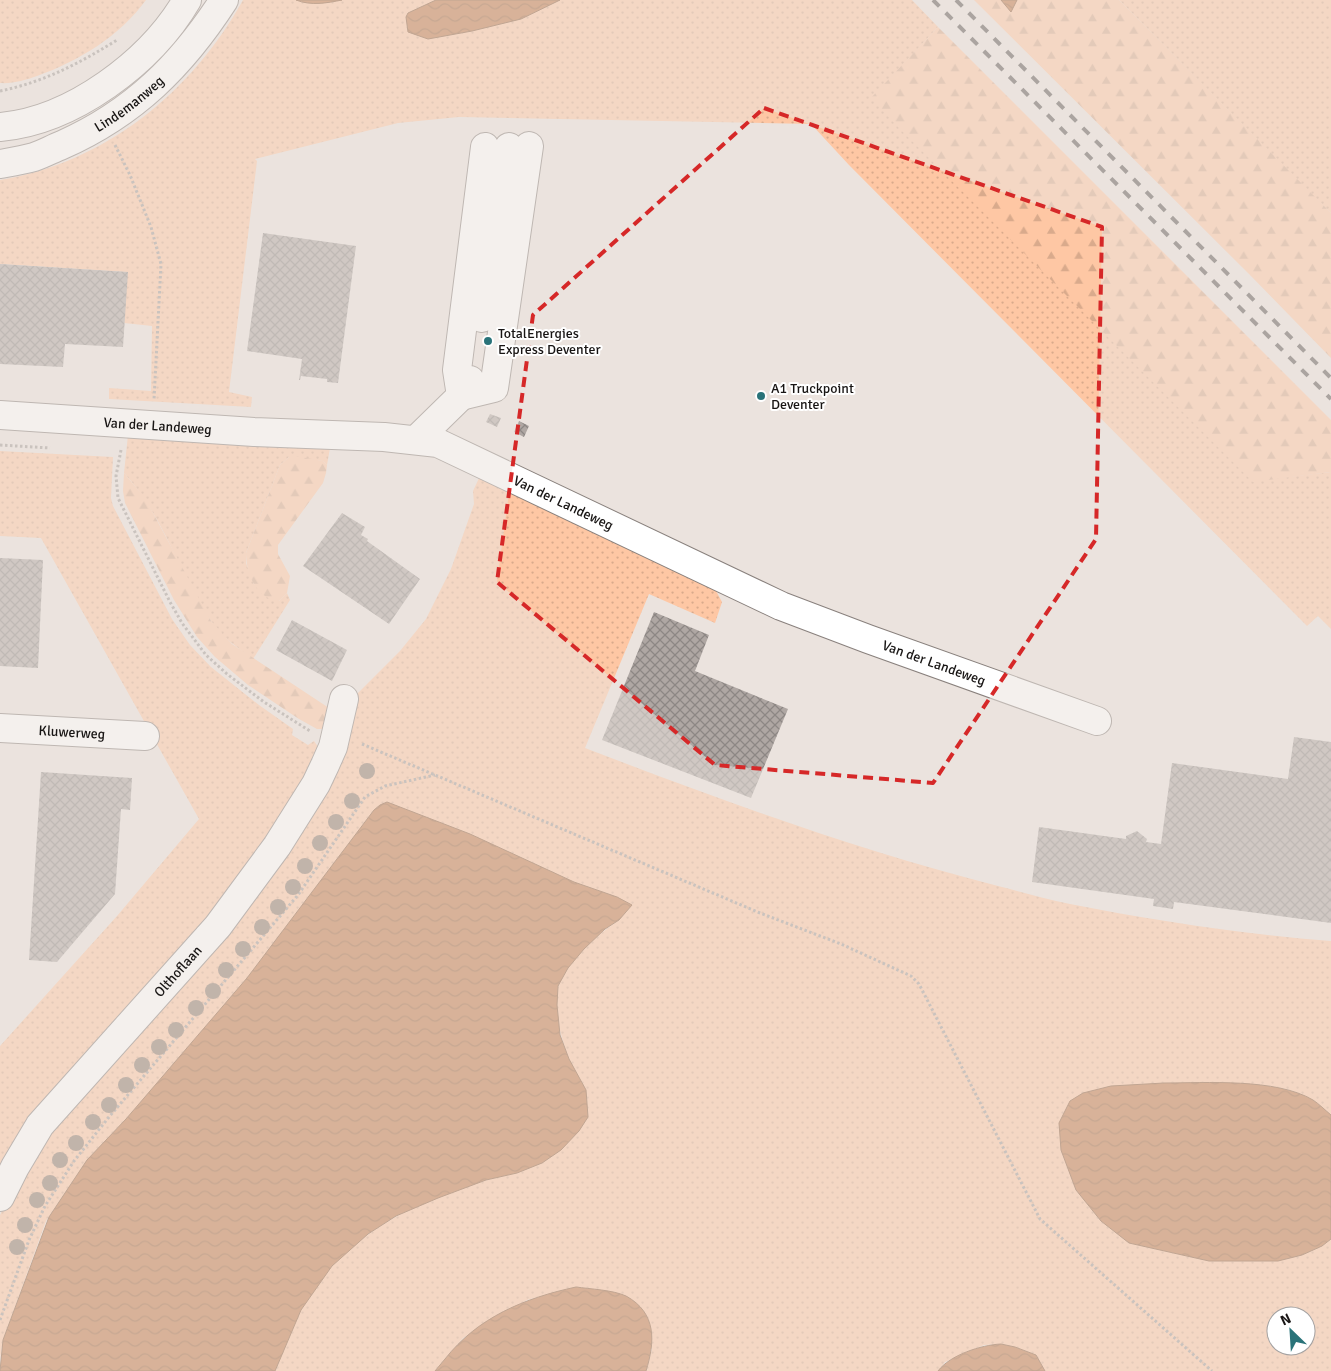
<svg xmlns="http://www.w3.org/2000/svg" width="1331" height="1371" font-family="Signika,sans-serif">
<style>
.grass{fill:url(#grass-dots);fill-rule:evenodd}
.forest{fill:url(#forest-firs)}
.water{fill:url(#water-waves);stroke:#8e5a36}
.building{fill:url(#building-cross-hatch)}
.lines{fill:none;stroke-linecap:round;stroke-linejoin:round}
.minor-casing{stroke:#89817d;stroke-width:30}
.path{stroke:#a29b98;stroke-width:3;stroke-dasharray:2.5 2.5;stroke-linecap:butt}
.minor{stroke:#fff;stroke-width:28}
.rail{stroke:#5d5856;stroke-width:4;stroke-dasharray:9 9;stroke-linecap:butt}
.tree{fill:#8f7a6c}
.marked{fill:none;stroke:#d62828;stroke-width:4;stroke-dasharray:10 6;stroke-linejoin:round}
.poi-dot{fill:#297379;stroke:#fff;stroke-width:2}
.labels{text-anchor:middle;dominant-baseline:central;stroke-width:4;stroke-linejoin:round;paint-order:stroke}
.street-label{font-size:14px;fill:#181514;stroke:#fff}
.poi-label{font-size:14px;fill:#181514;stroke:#fff;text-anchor:start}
</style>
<defs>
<pattern id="grass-dots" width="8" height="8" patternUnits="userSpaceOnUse" patternTransform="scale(1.25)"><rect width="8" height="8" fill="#fec7a4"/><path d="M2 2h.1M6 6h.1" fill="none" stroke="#d9aa8c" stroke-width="1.8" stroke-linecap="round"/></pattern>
<pattern id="forest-firs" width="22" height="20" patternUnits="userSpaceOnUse" patternTransform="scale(1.25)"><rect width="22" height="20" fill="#fec7a4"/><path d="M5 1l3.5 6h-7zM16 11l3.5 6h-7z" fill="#d9aa8c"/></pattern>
<pattern id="water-waves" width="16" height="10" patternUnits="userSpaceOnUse" patternTransform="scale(1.25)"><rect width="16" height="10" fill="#c17745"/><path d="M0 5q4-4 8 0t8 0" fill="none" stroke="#9c6038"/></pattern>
<pattern id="building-cross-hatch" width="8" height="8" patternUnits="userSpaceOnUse" patternTransform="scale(1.25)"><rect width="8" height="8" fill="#afa7a3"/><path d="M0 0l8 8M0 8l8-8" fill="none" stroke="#8d8784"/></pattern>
</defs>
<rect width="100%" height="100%" fill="#ebe3de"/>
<g class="grass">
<path d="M0,0H146C120,36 79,61 37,76C26,80 12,84 0,83Z"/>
<path d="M243,0H296C312,6 327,1 342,0C373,0 405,0 436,0L408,13L428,39L472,31L521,19L560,0H912L938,27L872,98L1253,481L1331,472V629L1318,616L1307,626L849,165L811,124L459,117L398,123L255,159L257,161L229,392L252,397L251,407L109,399V388L151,391L152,326L124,323L127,272L0,264V180C105,163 192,92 243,0Z"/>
<path d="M1119,0H1331V213L1310,193Z"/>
<path d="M128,435L330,448L327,465L323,461L289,457L280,465L246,553V563L254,584L279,601L287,593L290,600L253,659C238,648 222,637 211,621C179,573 163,515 124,473Z"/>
<path d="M0,451L113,457L111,498L113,506L172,619L190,645L211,667L259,705L293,729L292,735L308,745L314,741L323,754L287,823L0,1186V1046L117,916L199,819L41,538L0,536Z"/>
<path d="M480,476L715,589L722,602L715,623L649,594L585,748C721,800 856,850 998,886C1022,892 1045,899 1070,904C1156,921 1243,934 1331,941V1115C1325,1110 1319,1104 1313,1100C1283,1082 1244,1084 1210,1083L1076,1190L1101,1221L1129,1243L1209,1261H1278L1302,1255L1322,1246L1331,1239V1371H1045L1036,1355L1015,1347L1001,1344L984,1345L945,1362L938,1371H646L652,1349L625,1296L576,1287L527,1300L463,1338L435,1371H275C283,1352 292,1325 302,1308C311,1294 321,1277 333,1265C381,1215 450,1187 517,1173L569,1059C561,1037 553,1011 558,987C564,963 599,933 619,920L617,897L574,882L380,805L374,810L247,978L126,1119L87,1160L46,1221L3,1340L0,1359V1215L32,1148L192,962L358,693L400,651L426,619L451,569L474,504L473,491ZM1276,1316H1306V1346H1276Z"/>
</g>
<g class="forest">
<path d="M974,0H1001L1011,11L1017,0H1119L1331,213V358L1249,274Z"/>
<path d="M938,27L1331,420V472L1253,482L899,128L871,98Z"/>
<path d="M295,456L323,461L327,465L326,473L323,483L278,545V554L290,576L287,593L279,601C256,599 246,573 246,553L280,465L289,457Z"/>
<path d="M124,473L145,498L211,621L232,644L329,708L323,729H317L299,719L248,685L215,657L197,637L174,600L125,503L123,491Z"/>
</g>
<g class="water">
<path d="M296,0H342C327,3 311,6 296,0Z"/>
<path d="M436,0H560L521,19L472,31L428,39L408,32L406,17L408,13Z"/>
<path d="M1001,0H1017L1011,12Z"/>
<path d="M387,802L470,834L574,882L617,897L632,905L619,920L605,929L584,949L568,968L558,986L557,1005L560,1035L569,1059L586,1090L588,1117L579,1131L561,1150L542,1163L517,1173L486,1180L438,1198L396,1216L368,1234L332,1266L301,1310L275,1371H0L3,1340L49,1217L87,1160L126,1119L247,978L374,810L380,805Z"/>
<path d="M1164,1083C1206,1083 1276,1078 1313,1100C1319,1104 1325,1110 1331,1115V1239L1322,1246L1302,1255L1278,1261H1209L1129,1243L1101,1221L1076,1190L1061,1150L1059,1123L1070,1101L1083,1093L1111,1086Z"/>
<path d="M576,1287C590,1289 613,1290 626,1296C657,1313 655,1342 646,1371H435C438,1367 442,1363 445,1359C478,1317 525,1298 576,1287Z"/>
<path d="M1001,1344L1015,1347L1036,1355L1045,1371H938C950,1355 981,1345 1001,1344Z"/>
</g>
<g class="building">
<path d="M263,233L356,246L338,383L327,382V379L301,376L300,380H299L302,359L247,351Z"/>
<path d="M0,264L128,272L123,347L65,344L63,367L0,364Z"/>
<path d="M490,414L501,418L497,427L486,422Z"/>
<path d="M519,421L529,426L524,437L514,432Z"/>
<path d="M342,513L365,527L361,535L368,539L367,541L420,579L389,624L303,566Z"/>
<path d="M0,558L43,560L38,668L0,666Z"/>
<path d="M654,612L709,635L695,671L788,709L751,798L602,740Z"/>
<path d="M292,620L347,650L332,681L276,650Z"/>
<path d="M1294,737L1331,742V923L1174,902L1173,909L1153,906L1154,899L1032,882L1039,827L1126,839V836L1137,831L1147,839L1146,842L1161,844L1172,763L1288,779Z"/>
<path d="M41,772L132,778L130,810L121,809L115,894L57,962L29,960Z"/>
</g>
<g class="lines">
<g class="minor-casing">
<g id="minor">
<path d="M0,127C72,121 151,62 187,0"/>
<path d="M485,147L457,370L461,396L494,388L529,146"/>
<path id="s1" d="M0,164C11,162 23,160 34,157C43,154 52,149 62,145C134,113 182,65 224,0"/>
<path d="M482,318L509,147"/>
<path id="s2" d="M0,415L254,432L384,437L438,443L781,606L868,639L1097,721"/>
<path d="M416,440L461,396L470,380"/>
<path id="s3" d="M0,728L145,736"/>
<path id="s4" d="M0,1197L15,1167L40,1125L218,926L277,846L316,784L325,765L333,747L344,699"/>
</g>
</g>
<g class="path">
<path d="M0,91C44,82 80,63 117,40"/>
<path d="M115,145L130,175L151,227L161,264L154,400"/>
<path d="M0,445L50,448"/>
<path d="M121,450L116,476L118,498L170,602L182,623L206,655L227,674L264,702L310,731"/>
<path d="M362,744L760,913L841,944L911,976L919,984L1040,1219L1212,1371"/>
<path d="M0,1320L29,1240L45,1206L74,1161L109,1117L298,895L365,797L385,786L435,775"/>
</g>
<use href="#minor" class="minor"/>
<g class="rail">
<path d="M933,0L1331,399"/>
<path d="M956,0L1331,378"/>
</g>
</g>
<g class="tree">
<circle cx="367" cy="771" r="8"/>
<circle cx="352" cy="801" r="8"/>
<circle cx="336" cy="822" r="8"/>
<circle cx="320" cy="843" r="8"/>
<circle cx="305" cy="866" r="8"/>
<circle cx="293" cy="887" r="8"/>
<circle cx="278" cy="907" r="8"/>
<circle cx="262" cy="927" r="8"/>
<circle cx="243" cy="949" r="8"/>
<circle cx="226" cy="970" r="8"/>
<circle cx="213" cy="991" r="8"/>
<circle cx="196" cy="1008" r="8"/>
<circle cx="176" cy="1030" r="8"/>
<circle cx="159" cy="1047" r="8"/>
<circle cx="142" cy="1065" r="8"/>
<circle cx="126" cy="1085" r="8"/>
<circle cx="109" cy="1105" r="8"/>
<circle cx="93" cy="1122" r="8"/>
<circle cx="76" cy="1143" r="8"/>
<circle cx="60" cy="1160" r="8"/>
<circle cx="50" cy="1183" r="8"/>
<circle cx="37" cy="1200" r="8"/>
<circle cx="25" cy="1225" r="8"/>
<circle cx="17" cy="1247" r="8"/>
</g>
<path d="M0 0H1331V1371H0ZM764,108L1102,227L1096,539L933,783L715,765L497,582L533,315Z" fill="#ebe3de" fill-opacity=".55" fill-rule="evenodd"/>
<path class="marked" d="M764,108L1102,227L1096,539L933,783L715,765L497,582L533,315Z"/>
<g class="poi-dot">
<circle cx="488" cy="341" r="5"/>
<circle cx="761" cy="396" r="5"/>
</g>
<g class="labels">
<g class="street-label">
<text stroke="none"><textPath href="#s1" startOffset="144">Lindemanweg</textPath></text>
<text stroke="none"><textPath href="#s2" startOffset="158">Van der Landeweg</textPath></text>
<text stroke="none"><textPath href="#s2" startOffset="578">Van der Landeweg</textPath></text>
<text stroke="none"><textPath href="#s2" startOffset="982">Van der Landeweg</textPath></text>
<text stroke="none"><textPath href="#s3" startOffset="72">Kluwerweg</textPath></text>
<text stroke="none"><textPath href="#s4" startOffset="289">Olthoflaan</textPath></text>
</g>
<g class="poi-label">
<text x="498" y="333">TotalEnergies<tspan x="498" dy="16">Express Deventer</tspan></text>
<text x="771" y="388">A1 Truckpoint<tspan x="771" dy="16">Deventer</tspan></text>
</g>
</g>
<g transform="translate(1291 1331) rotate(335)"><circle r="24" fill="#ffffff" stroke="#a3a1a1"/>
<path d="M0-4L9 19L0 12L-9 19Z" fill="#297379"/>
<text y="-8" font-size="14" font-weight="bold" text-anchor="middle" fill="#181514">N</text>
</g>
</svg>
